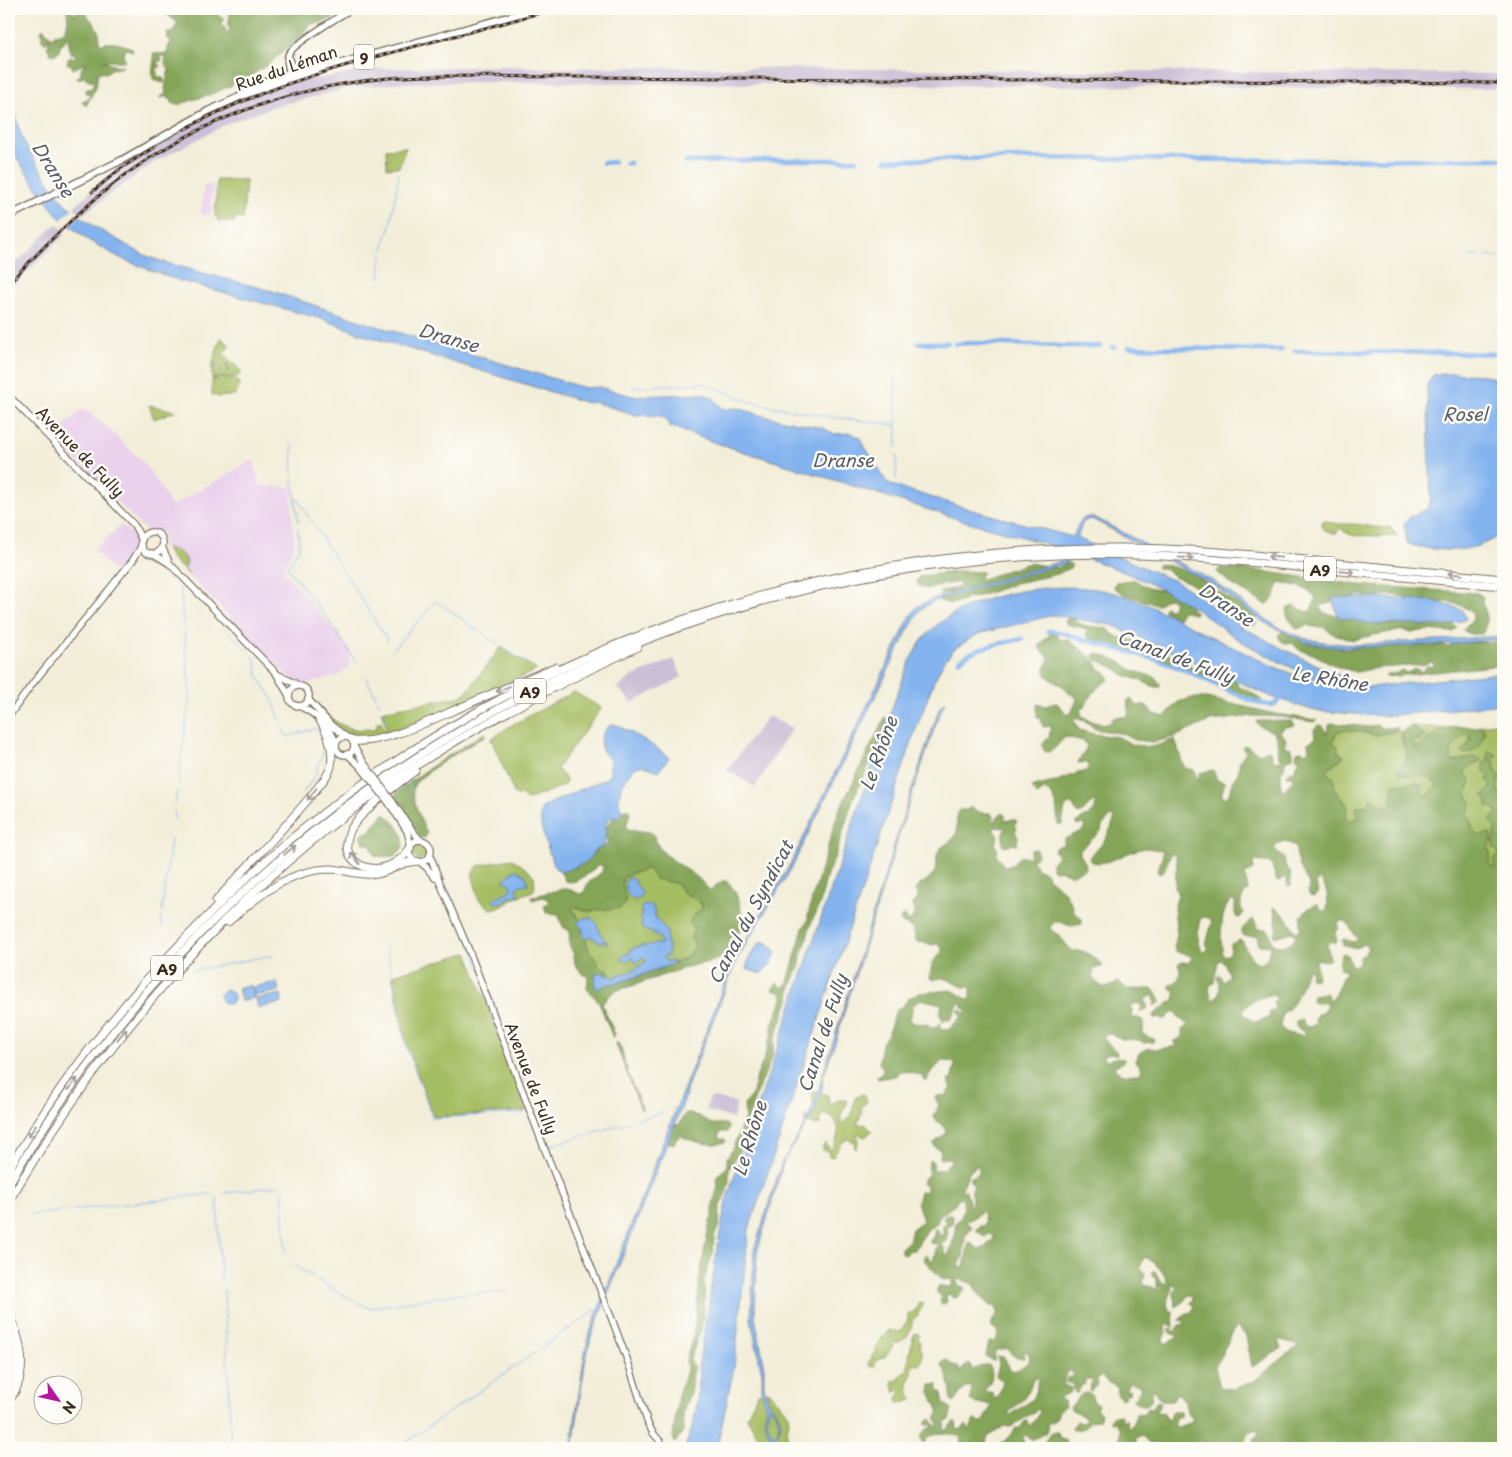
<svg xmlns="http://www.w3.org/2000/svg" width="1512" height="1457" font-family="'Playpen Sans',sans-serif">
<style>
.built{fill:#ead1ec}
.industrial{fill:#cabfd6}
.green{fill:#a6be63;stroke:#707440}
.forest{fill:#84a559;stroke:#60683c;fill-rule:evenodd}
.water{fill:#84b4ef;stroke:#606f86;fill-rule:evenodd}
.pier{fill:#f3eed9}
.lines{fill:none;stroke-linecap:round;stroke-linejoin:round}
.stream{stroke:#84b4ef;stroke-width:1}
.canal{stroke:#84b4ef;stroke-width:4.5}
.tertiary-casing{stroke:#7b6f5f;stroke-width:8}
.secondary-casing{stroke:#7b6f5f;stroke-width:8}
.primary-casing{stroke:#7b6f5f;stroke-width:9}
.motorway-casing{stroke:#7b6f5f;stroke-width:9}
.tertiary{stroke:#fff;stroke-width:5}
.secondary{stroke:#fff;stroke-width:5.5}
.primary{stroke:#fff;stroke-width:6}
.motorway{stroke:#fff;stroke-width:7}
.rail-casing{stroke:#3b2a1e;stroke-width:3}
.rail{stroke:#fdfcf7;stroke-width:1;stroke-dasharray:4;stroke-linecap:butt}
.secondary-bridge-casing{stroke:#7b6f5f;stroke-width:8;stroke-linecap:butt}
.secondary-bridge{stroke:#fff;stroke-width:5.5}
.oneway{stroke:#a79f9a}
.labels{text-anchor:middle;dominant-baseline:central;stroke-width:5;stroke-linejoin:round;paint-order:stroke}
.shield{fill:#fdfcf7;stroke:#75695f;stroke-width:1}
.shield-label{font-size:15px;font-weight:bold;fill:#3b2a1e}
.street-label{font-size:16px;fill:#3b2a1e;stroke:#fdfcf7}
.water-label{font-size:18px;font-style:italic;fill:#555a67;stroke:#fdfcf7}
</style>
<rect width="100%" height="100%" fill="#fdfcf7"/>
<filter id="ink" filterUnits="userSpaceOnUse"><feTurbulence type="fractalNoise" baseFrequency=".02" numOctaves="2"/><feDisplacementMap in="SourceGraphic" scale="10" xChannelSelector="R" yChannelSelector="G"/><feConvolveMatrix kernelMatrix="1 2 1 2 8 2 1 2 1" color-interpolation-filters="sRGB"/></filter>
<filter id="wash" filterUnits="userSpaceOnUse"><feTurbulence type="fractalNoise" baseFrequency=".0096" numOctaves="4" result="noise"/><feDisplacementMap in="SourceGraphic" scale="20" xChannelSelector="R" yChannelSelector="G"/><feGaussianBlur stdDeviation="1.12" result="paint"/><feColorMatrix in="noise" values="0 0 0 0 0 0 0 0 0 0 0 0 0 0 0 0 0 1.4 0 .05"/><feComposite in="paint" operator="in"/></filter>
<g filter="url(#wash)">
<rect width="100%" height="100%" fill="#f3eed9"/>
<g class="built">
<path d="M204,184L214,185L211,215H201Z"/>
<path d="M83,408L107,427L144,463L158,483L171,506L253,460L260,486L291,487L294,545L283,570L350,650L349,667L337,676L305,684L292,680L172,559L164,547L162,533L145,530L52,436Z"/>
<path d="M121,524L133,536L134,551L116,573L94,550Z"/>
</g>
<g class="industrial">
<path d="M499,66L556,68L626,67L1503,74V89L498,82L400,83L350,88L275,106L228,123L151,164L82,215L74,207L102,180L127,162L210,113L271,86L309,74L311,80L372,69Z"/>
<path d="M56,224L64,230V235L9,290V270Z"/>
<path d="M674,659L682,677L632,703L618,688L631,677Z"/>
<path d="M768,716L792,728L755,787L727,770Z"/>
<path d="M710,1097L737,1103L733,1119L706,1110Z"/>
</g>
<g class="green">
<path d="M406,147L399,167L387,168L386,149Z"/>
<path d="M217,180H246L243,219L235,218L234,222L218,221V217H215Z"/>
<path d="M221,337L230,346L223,353L228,358L225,361L228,371H229L227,363L229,359L242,372L237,377H220L212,379V366L223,373L220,368L212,365Z"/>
<path d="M220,378C234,378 245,377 236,395L219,397L212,395V380Z"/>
<path d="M149,405L176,411L154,419Z"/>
<path d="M1325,520C1335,525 1343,524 1353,524C1366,525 1377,529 1390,527L1396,535V536C1389,537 1383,536 1377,536C1361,534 1353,540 1340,528L1336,533C1330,533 1326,532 1321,526L1322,522Z"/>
<path d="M166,548C174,549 182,553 187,561L185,570L189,575L170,557Z"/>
<path d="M501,647L537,670C500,687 462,703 424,719C407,726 380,738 362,738C347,738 321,715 314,702C335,722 346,734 377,728V723L381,721L384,730L387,729L381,711L458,697L465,694Z"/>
<path d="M574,692L600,707L601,709L558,767L557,769L565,778L566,782L563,786L527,800L521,795H515L491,739L510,726Z"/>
<path d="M1503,721V807L1497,788L1500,777L1491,760L1492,758L1488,754V758L1483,764L1484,771L1490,776L1487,779L1491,788L1483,796L1497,812C1493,822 1497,831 1493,840L1499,854L1495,858V867H1491L1489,863L1491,856L1488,846L1490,844L1486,834L1479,837L1473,830L1468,813L1471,803L1467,793L1471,780L1464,774L1468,767L1480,762L1481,759L1473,757L1451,763C1449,750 1455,743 1463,734H1469C1471,741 1471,743 1465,747L1470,752L1477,748L1484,735V728L1479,726Z"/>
<path d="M1412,726L1444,728L1417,747H1413V744L1421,734Z"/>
<path d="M1348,730L1375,735L1402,731C1398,751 1418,748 1398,771L1402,774L1424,775L1438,784L1429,795L1425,797L1417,783L1393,784V790L1391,795V804L1383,807L1379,805L1359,806L1358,818L1348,821L1346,816L1345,801L1334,789V778L1329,777L1327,769L1339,761L1342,756L1333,743L1337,731Z"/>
<circle cx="420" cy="851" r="8"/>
<path d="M511,859C516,860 530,872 534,876L535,887L533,891L517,897L501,907L491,909L479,900L472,873L478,866Z"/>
<path d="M648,868L655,878L677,884L682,891L701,903L702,909L693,916L691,925C695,930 694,932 691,937L695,946C690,955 682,960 673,964V962H667L663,957L669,948L666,943L667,932L656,918L655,910L641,913L642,928C650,931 661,934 661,944L635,947L624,956L630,959L633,957L636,963L643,957L646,959V962C637,967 629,975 618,975L617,978L608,976L609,972L599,966L588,948L577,915L572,909L574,907C579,907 584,911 590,911C602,911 615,905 626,901L621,884L623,879C630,871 639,873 648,868Z"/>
<path d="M466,953L468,954L527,1111L435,1117L432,1114L406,1044L393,975Z"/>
<path d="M814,1091L828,1095L829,1105L841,1099L846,1100L847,1104L841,1114V1123L843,1124L851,1116L855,1098L862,1094L865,1095L867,1102L861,1107L862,1113L857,1124L866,1125L872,1131L865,1137L859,1134L857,1135L858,1143L856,1149L854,1147L855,1142L847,1139L842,1143L833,1157L829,1156V1152L823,1150V1146L826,1143L830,1150L833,1148C840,1133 843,1119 823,1114L821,1116L820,1124L818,1126L804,1121L805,1118L815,1114L817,1111L813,1103L812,1093Z"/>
<path d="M919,1303H923L924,1304L917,1316L912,1320C913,1331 906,1341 895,1343L884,1358L877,1360L874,1364L875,1367L869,1366V1361L876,1352L877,1344L889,1330L901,1332L908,1319V1314L914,1312Z"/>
<path d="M917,1333L919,1335L918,1339L920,1341V1346C923,1351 923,1360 920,1365L914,1364L912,1366V1374L908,1381L909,1395L914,1399L907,1402L898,1403L897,1398L901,1392L898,1389L895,1393L892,1382L894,1380L898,1381L901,1375L908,1369C907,1365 912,1340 914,1334Z"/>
<path d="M766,1391L770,1392L787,1412L789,1420L787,1432L788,1448H773L772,1441C793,1413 769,1416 766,1391Z"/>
<path d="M762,1392L766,1404L765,1425L769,1434L771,1448H757L759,1439L747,1417L757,1394Z"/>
<path d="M768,1407C778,1410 780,1422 778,1431L773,1436L767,1423Z"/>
</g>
<g class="forest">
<path d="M67,9H72L74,16L77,9H92L86,14L94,23L99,33V43L102,44C111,40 124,45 132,48L133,51L127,49L123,53L125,60L124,61H103L113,65L121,66L123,67L111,69L107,73L98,72L96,87L86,106L82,101L90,98V96L86,92V90L92,87L94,82L83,77L80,79L76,78L81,75V69L86,63L73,69L71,64H67L68,59L71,57L75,58L76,55L70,52L68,47L69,42L66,37L64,43L60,47L59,52L53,55L50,54L49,49L47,48L50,41L49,37L48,38V42L45,43L41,38L43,35L41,32L43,28L54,39V35C69,34 68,22 67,9Z"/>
<path d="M166,9H222L218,15L220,17L225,18L221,24L226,29L225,33H226L230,30L228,25L230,16L228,12L230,9H345C340,16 319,26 312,23L299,40L292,44L270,63L248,78L212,94L177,105L172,103V100C166,95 165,97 159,98L166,94L165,88L169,69L165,64L166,56H160L162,60L156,64L161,66L157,69V76L163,78L165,82L162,83L153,79C150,71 156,61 153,54L168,53V47L171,42L168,39L167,33H173L177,24L176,21L167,15Z"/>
<path d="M1029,563L1057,568L1068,563L1072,565L1070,568L1058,574L1016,583L974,598L967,597L964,601C955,604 947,605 938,600L951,596L953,592L941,594L939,593C944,589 953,590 960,586V582L935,586L927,589L919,586L916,581L920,576L963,571L983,572L980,577L982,579Z"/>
<path d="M1160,564C1191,568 1212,588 1237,604C1244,608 1250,612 1256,617L1257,623L1254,625L1242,618L1230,606L1204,593L1188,582L1174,577L1167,570L1158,568L1157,566Z"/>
<path d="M1220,568L1260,571L1359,585L1477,593L1482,596C1484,609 1490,621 1482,634H1471L1464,631L1463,629L1473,619L1472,613C1459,599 1436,603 1420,601C1411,600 1397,594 1388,595C1382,595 1376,597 1370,600L1366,596L1360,595L1322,605L1320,608L1323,613L1365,620L1376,624L1399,625L1414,622L1421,626L1452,623L1457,628L1453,632L1426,630L1411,633L1404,630L1374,635L1353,640L1331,633L1324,627H1314L1306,625L1298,629L1296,628C1292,622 1283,615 1288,608L1294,606L1307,612L1311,610L1316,599C1309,586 1292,586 1280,582L1273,599L1267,605L1231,584L1217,572Z"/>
<path d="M1130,580H1135L1148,588L1167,591L1179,597L1196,613L1193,614L1184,610L1178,618L1164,611L1165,607L1169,609L1172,608L1175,602L1170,598C1164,598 1162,604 1156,605L1123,594L1113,587L1116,582Z"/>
<path d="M1067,619H1074C1083,628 1094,626 1105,628C1111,630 1112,635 1118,637C1129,640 1144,639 1150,651L1161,645L1164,647L1171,657L1177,654C1185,657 1189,666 1196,671H1200L1206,665L1209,666L1213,673H1224L1233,677L1239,687L1249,691L1261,699V701L1257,702L1209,682L1203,675L1175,663L1132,652L1102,641L1091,640L1087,636V629L1067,624L1065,622Z"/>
<path d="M1283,632L1315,645L1342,648L1346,650C1360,646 1375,648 1390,647C1402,645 1414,645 1425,646C1434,647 1440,644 1449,647L1454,643L1503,642V665L1386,677V675L1397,673L1401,670L1407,673L1416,669L1422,672L1427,666L1432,667L1434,663L1431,662L1423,665L1377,668L1356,672L1338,667L1313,654L1299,650L1292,643C1286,644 1280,643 1278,635Z"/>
<path d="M1051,633H1056L1060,640L1068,639C1077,648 1095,656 1099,669C1105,671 1108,674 1109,680L1098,687L1081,710V715C1090,722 1100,725 1111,723L1112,719L1116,717H1125L1129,713L1127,701L1131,699L1137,706C1151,702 1146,709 1155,714C1155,714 1163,716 1164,717L1178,702L1192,698H1207L1275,714L1317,720L1313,722L1283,717L1254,716L1210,721L1174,737L1154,742L1135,740L1125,734L1095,729L1088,723L1079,719L1074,718V721L1079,730L1094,734L1119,737L1133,745L1153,747L1175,739L1182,762L1185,768L1194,770L1198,782L1199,781V773L1213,770L1217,780L1224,782C1225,787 1221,790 1222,796L1225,798L1229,794L1232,782L1238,773L1240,760L1246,752L1242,747L1244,745L1247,746L1260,754L1267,750L1270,751L1273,760L1279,761L1280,758C1275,750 1280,743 1275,735C1270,728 1261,729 1256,722L1258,721H1292L1295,725L1285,727L1280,732L1286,739L1284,746L1291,748L1293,752V757L1285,761L1284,769L1281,771V789L1284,790L1294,779L1293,776H1287L1286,774L1295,770L1296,765L1300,762L1296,757L1297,752L1302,751L1305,753L1309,750L1308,743L1315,738L1314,729L1318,725L1323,726L1326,734L1330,724L1334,723L1368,727L1376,725L1382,728L1397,727L1398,730L1375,735L1356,730L1337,731L1333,743L1338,746V751L1340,755L1344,756L1327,769L1329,776L1334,777V789L1348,806L1346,816L1348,821L1358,818L1356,808L1359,806H1368L1371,798L1376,801L1383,807L1391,804L1393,784L1417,783L1422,786V792L1425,797L1429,795L1437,784C1422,768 1410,781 1398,771L1397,768L1407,761C1409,748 1392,730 1412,726L1421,734L1425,736L1421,740H1416L1413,744V747H1417L1444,728L1465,726L1475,728L1479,726L1484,728V735L1478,748L1465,754L1462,752L1471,740L1469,734H1463C1455,743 1448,750 1452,762L1473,757L1482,759L1480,762L1468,767L1464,774L1471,779L1467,793L1471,803L1468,813L1473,830L1479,836L1490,833L1492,842C1485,850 1492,853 1489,863L1491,867H1495L1493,861L1499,854L1497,850L1493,848L1495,828L1490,821L1497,812L1495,809L1487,806V800L1483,795L1491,788L1487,779L1490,776L1484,771L1483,764L1488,758V751L1496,754L1497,757L1491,760L1495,762L1494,769L1500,775L1497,788L1501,796L1503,807V1448H1254V1440L1259,1432L1257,1429L1249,1432L1246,1438L1247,1448H1163L1158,1444H1149L1142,1435L1136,1438V1443L1131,1448H1119L1120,1429L1116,1424L1119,1421L1111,1422L1110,1419L1113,1416L1120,1415L1122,1417L1121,1421L1126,1419L1128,1426L1131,1427L1137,1413L1142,1415L1148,1408L1152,1409L1156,1402L1159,1401L1161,1404L1156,1411L1157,1412L1164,1413L1166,1420L1169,1419L1172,1411H1181V1416L1175,1418L1174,1425L1177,1427L1190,1423L1193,1419L1187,1413L1185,1402L1179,1394H1176L1172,1401H1162L1155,1390L1152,1391C1153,1406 1144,1409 1134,1400L1141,1389L1139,1385L1129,1383L1125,1391L1130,1390L1131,1392L1129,1394H1126L1124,1398L1121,1399L1117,1395L1118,1388C1114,1383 1109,1384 1106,1381C1104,1379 1103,1377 1101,1376L1096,1379L1097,1385L1090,1392L1089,1390L1093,1379H1085V1384L1081,1385L1078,1393H1075L1072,1384L1065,1382L1069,1377L1072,1378L1073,1374L1069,1369L1063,1383L1064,1385L1071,1388V1392L1060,1397V1399L1064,1401L1065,1406L1059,1411L1056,1419C1050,1425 1047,1419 1047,1432L1032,1440L1029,1439L1026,1434L1023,1438L1024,1443L1018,1444L1016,1447L991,1448C1001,1444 1010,1439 1015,1429L1020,1428L1025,1421H1028V1425H1031L1040,1412L1038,1409L1013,1426L1009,1427L1004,1426L987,1438L986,1448H967L965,1446L960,1444L961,1440L960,1437C949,1432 929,1431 925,1443H923L921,1436L927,1429L932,1428L933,1425H926V1421L931,1419L936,1426H939L936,1417L939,1413L930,1392L931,1385L938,1384V1390L942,1393L944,1403L952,1409L949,1420L945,1422L944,1431L947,1430L953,1422H956L957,1429L961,1430L966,1425L969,1429L971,1428L973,1421L975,1420L980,1422L983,1421L992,1405L977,1404L970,1400L972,1386C964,1387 958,1395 955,1402H953L950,1398C953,1389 947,1372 941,1364L943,1361L947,1360L951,1364L958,1367L960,1372L968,1363L971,1364L972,1370L984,1365H989C995,1375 991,1382 984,1391L993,1393L994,1400L999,1394L1003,1381L996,1376L999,1365L997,1356L1004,1357L1010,1369L1014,1371C1022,1367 1035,1361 1027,1352H1024V1358C1014,1361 1013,1352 1006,1348L1002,1350H995L994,1361H992L986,1356L989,1342H996L998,1333L997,1330L992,1328L991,1323L998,1313L996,1307L989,1305L978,1293L973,1284L959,1279L957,1281L958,1285L964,1287L965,1290C961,1294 959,1298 953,1298L949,1294L946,1295L947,1301L946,1303L942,1304L940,1301L942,1297L937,1293V1289L940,1286L952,1287V1279L943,1280L923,1259L926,1255L933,1261L937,1245V1243L931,1244L930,1240L933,1238L935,1229L938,1230L939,1235H943V1226L947,1223L943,1218L949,1213L953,1216L952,1224L947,1227L948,1232L946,1241L941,1244L944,1247L946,1256H948L956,1232L955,1223C964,1216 964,1211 963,1200L960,1198L952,1207L939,1217L937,1223L929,1228L914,1250L907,1251L905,1255L901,1253V1248L909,1241L912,1229L923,1221L917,1202L920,1192L926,1191V1183L922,1184L924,1178L928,1176L929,1161L931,1160L934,1164L933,1170L944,1169L951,1161L950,1158L940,1159L941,1151L934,1146V1143L946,1134L947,1131C944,1124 936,1123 934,1117L939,1105L935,1099L937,1096L946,1095L951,1087L948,1080H951L955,1064L953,1062L942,1061L928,1076V1080L926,1081L920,1075L904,1071H901L895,1076L878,1079L877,1077L884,1070L879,1063L882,1043L888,1034L894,1015L897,1009L903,1006L909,998L920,993L952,990L967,999L971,998V987H963L947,979L941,978L933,980L930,978L932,963L941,953L942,949L939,944L932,945L924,942L921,943L916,941C911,924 919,932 902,923L900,919L902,916H905L909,922L911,921L914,914L913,904L918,898L915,890C921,882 931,880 935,871C939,864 934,856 940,849C944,844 951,843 955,836C960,827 953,819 959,810H966L972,807C973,808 977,812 979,812C990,815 991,808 995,823L998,816L1002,813L1005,815V821L1013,819L1017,821L1015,825L1017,828L1015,832L1018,837L1017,845L1011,844L1010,846L1003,847V834L1005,828L994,827V831L998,836L995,844L998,852H996V854L1005,867L1013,865C1019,855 1019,857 1029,857L1031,850L1036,849L1038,856L1030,860L1034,862L1037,868L1047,873L1048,878L1063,890L1072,904L1074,912L1082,919V924L1071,926L1059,922H1055L1050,927L1051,930C1063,937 1064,944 1073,951C1086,948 1092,958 1102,964V967L1094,969L1092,977C1101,989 1108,990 1119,981L1127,989H1153L1158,994L1161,1002L1154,1006L1155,1001L1153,995L1145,999L1148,1008L1139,1013L1142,1007L1137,1003L1130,1006L1132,1011L1131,1018H1139L1143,1021V1035L1154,1039L1153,1042L1144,1043L1139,1040L1122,1039L1111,1034L1104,1035L1103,1038L1117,1052V1055L1111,1053L1103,1055V1057L1106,1060L1116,1058L1124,1059V1062L1115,1066L1114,1068C1124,1077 1128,1074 1140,1074L1142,1069L1136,1061L1139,1053L1149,1048L1157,1049L1178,1046L1173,1042L1182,1037V1030L1188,1025L1179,1018L1176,1012H1173L1166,1019L1155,1018L1154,1015C1161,1009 1166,1004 1174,1000L1175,995L1174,989H1170V985C1180,982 1182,972 1178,964L1182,962L1188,963L1192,958L1189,955L1177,952L1174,948L1177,935L1174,908L1178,895L1175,887L1177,861L1174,853L1170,856L1164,871L1160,874L1157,872L1163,855L1162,850C1155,850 1148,847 1141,849C1125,852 1106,868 1090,861L1089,857C1103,846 1110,833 1115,817L1111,816L1102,826L1101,831L1080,850V854L1086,864L1085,869L1071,875L1059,870L1055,871L1052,869V863L1058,856L1054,851L1055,848L1064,844V839L1084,830L1086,825L1082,824L1077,825L1075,823C1084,816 1096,816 1096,803L1092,802L1083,812L1078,814L1072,804H1069L1065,807L1062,824H1058L1056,803L1051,793L1044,790L1037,795L1032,788C1041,784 1050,784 1059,780C1068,777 1076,773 1086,771L1089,766L1087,762L1078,763C1080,757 1085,753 1087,745L1084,741L1065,737L1054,749L1048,752L1044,751L1042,745L1049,737L1051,726L1043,727L1041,719L1037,717V704L1047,706L1052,703H1057L1068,715L1071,713L1077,700L1074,695C1067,694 1067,690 1062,686C1056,682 1045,678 1045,670C1045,666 1048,662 1049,658L1040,649L1039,645ZM1281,842L1289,843L1295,846L1299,865L1309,884L1308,891L1310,896L1314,897L1318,893L1316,883L1319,879C1327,887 1330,899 1326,911H1322L1317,904L1309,908L1301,916L1300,930L1296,932C1291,923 1283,912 1274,907L1277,930L1274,933L1275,937L1292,932L1296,936C1290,945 1281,949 1272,943L1270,934L1267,929H1259L1253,919L1241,930L1244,936H1257L1259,945L1270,946C1269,954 1268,962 1259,964C1250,958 1246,951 1243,942L1240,940L1231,944L1230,954L1224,956L1222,952C1223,946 1220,941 1221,935C1222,922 1222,911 1231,900H1235V913L1237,918L1241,917L1243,913C1238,904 1242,897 1248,889L1245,874L1254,869L1253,864L1256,861L1271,863L1277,882L1280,881L1282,878L1286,877L1288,887L1291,886L1290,871L1285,865L1284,858L1274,848ZM1203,917L1209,918L1212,922L1206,945L1207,950L1204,952L1201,949L1197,933L1200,927L1199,921ZM1339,921H1346L1358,940L1353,942L1344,939L1342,940L1343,945L1356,948L1364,944L1368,947L1365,953L1360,957L1359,962L1355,966L1351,965L1349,960V956L1344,953L1341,954L1339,968L1347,972L1342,978L1333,998L1330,1000L1326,993L1313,995L1312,1001L1315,1003L1325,1002L1327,1008L1323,1013L1317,1014L1315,1019L1316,1024L1309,1027L1305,1026L1302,1020L1296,1021V1027L1305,1033V1036L1287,1033L1280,1027L1283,1012C1297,1008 1301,982 1308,969H1311L1310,978L1316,980C1319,973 1315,967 1317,959L1326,961L1330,959L1327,944L1331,941L1334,943L1337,941L1335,933L1338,930ZM1222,960L1230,975L1223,981L1220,975L1217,977C1220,987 1222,991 1214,1000L1211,997C1210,991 1207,986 1214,983L1218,961ZM1272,995L1277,998L1273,1003L1275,1007L1274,1010L1270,1011L1269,1018L1255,1022L1245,1015L1243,1011L1248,1004C1257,1000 1262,996 1272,995ZM921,999L941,1004L942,1006L939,1013L943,1021L951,1019L959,1003H961L962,1008L966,1009L967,1011L963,1013L961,1009L959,1010L958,1012L962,1016L949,1029L941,1030V1024L939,1023L936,1027L931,1028L927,1024L913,1023L910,1021L913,1005ZM977,1166L979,1167V1173L970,1178V1181L974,1186L972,1190V1205L970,1206L966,1190L961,1191L969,1172ZM981,1211L983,1212L984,1219L985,1220L984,1226H979L976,1230L985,1237L989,1234L993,1235L994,1238L984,1248L979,1249L969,1242L964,1266L961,1267L959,1265L963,1257L965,1237L972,1227L966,1222L967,1221L977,1216ZM1144,1257C1154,1260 1164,1272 1167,1282L1165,1284L1159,1279L1155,1271H1152V1276L1157,1280V1287L1161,1288L1160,1290C1155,1289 1150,1285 1145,1286L1143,1281L1145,1273L1140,1267ZM1171,1283L1177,1288L1174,1292L1175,1307L1183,1302L1188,1295H1192L1193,1299L1190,1303L1194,1306L1192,1312L1187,1313L1180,1319L1179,1321L1183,1320L1185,1323L1178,1326L1175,1332L1171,1329L1168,1331L1171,1334L1177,1335V1338L1165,1344L1163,1339L1166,1333L1165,1327L1167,1324L1174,1328L1173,1311H1169L1167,1303L1172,1291ZM1236,1326L1246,1336L1252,1367L1281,1349L1278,1339L1299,1345L1254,1381L1233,1389L1220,1387L1215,1367ZM1035,1377L1038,1379C1036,1384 1038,1387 1036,1392C1031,1404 1019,1407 1011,1415H1008C1012,1407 1020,1404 1025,1397C1030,1390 1031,1382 1035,1377Z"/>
<path d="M1097,653L1121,662L1134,671L1155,677L1160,684V687H1155L1139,680L1124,675L1115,668L1095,659L1093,656Z"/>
<path d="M885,717L887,718L888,725L853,799L836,854L827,874L820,903L810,926L806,943L801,954L800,965L790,989L789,1000L774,1041L773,1054L752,1106L740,1150L729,1169V1181L726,1193L720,1205L719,1225L714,1237L713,1252L704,1280L705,1299L701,1329L690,1359L694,1369L690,1393L683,1412V1431L675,1443L673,1437L678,1395L687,1369L686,1360L693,1336L699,1291V1280L710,1221L713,1216V1203L718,1187L716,1180L718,1175L727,1167V1158L733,1148L745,1117L744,1105L753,1093L755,1080L763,1062L769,1041L772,1034V1025L775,1017L783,999L782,993L773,990L774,986L778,983L782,988L788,982L803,928L808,920V915L812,899L838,813Z"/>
<path d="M485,733V736C471,745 417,774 413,788C411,796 422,825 427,832L425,838L420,837L392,797C420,772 453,753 485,733Z"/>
<path d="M627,808L629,810L630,813L626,827L627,829L640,832L650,831C656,836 656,845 662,851C676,865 696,872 708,889L711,890C715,887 719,882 723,881C729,880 731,886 734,890C746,910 744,941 723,956C715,962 704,963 695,965C669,972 644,983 618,990C610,993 607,999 602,1004L615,1034L613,1038L599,1002L587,989L588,976L583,975L575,964L574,955L569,944L570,931L563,927L558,914L546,913L544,906L549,902L547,899L543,897L533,900L531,897L562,889H568L580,894L584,892L588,883L602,872L603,865H598C589,873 578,885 565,881L560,871L564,866L575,868L595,851L606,846L608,842L604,833C606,823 618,813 627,808ZM648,868L655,879L677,884L682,891L701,903L702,909L693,916L690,921L694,928L691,939L694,941L695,946C692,952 688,956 681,960C668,968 608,988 595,987V976H607L609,972L607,969L599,966L588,948L578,917L572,909L574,907L589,911L621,908C631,900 620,889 623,879C630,871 639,873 648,868Z"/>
<path d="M384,813C396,824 407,832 402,850L395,857L375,856L370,844H365L361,838V834L370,831Z"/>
<path d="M617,1042C623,1048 623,1059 626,1067C630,1081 636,1095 642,1108L641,1110L616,1044Z"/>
<path d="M686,1113L699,1116L711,1124H726L729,1128L727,1132H722L718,1136L720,1139H725L726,1142C712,1147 693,1142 681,1136L676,1139L674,1144L669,1143L668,1129L673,1125L680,1124L683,1117Z"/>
<path d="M1087,1393L1091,1394L1094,1402L1097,1403L1098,1405L1096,1408L1101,1414L1099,1420L1090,1421L1085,1428L1076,1430L1072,1428L1077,1420L1082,1422L1086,1419L1085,1417L1072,1411L1070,1407L1082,1394Z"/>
<path d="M1052,1432H1058L1059,1437L1066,1440L1064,1448H1044L1045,1441Z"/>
</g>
<g class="water">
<path d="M9,91L21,135L26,146L50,184L65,204L95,227L144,255L166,263L272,291L373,325L585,388L599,387L632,396L703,394L713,398L723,409L738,408L764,416L823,428L834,434L851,433L859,437L888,484L979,512L1073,537C1078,526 1080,513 1096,518L1213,581L1264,618L1284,630L1303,638L1328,643L1355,645L1503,636V639L1451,644L1346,648L1330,647L1305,642L1275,628L1262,621L1215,586L1094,520L1089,519L1083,522L1077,538L1181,584L1240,626L1285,650L1352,681C1354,685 1356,686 1360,688L1503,673V704L1385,716L1315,711L1272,697L1112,625L1054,615L978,634L954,649L943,663L934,681L915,732L749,1229L734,1367L717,1448H685C693,1427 698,1408 698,1385C697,1380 700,1375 698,1370L719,1238L727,1198L887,722C896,699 908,658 923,639C960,592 1063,577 1118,594C1153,605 1185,623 1218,640C1245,653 1272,667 1301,677C1308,679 1315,683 1322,683L1318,678H1312C1289,666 1264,655 1241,641C1222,629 1204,613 1184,602C1150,581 1110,566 1072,553L1069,560L1066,563L937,600L921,609L908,630L791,869L737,959L687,1087L685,1098L591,1337L585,1364L573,1448H571L585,1352L590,1332L732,964L792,861L910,617L918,606L932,599L1062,561L1066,558L1069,551L1047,544L958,519L710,441L670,426L667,420L662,416L636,415L594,402L587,403L367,336L322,319L177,280L124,260L88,240L75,230L58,216L41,194L15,155L9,140Z"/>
<path d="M1453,373L1484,375L1503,381V532C1482,549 1460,552 1434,549C1424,548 1416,547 1407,543L1404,523L1410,517L1427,509L1431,499L1427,385L1433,375Z"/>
<path d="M1371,597L1433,601L1463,610L1466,619L1447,626L1368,623L1338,617L1332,598Z"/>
<path d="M945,701L937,721L908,806L839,1029L837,1038L823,1077L822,1089L814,1112L784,1160L757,1253L755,1317L764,1363V1386L769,1404L775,1409L781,1421L779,1432L772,1441L773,1448H771L769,1434L765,1425L766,1408L762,1392V1374L751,1319L754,1250L782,1162L803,1128L814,1105L821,1081L907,804L939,709ZM769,1407C778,1412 780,1422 778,1431L773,1436L767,1423Z"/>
<path d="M613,724L617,725L643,739L669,757L659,771C653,770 646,765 640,766C629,768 618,791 619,801C619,805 622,809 622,813L618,817C599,815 608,836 604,846L594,851L587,862L562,872L555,868C551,857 535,819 542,808C545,805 595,783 603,780L610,775V760C607,756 602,752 601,747C598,738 605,727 613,724Z"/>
<path d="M517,870L526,876L528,884L521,885L517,888L519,895L513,896L497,904L493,900L504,893H507L511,888L510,884L504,880L511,873Z"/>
<path d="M628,878H632L642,893L641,897L634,900C628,897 624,889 625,882Z"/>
<path d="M644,905L653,906L656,918L667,932L666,943L669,946L668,956L664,955L663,957L667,962L672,961L673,964L617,983L608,984L597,989L595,987V976L597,972L617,978L618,974C628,975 639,967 647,961L642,957L636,963L632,957L627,961L622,960V957L630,953L635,947C644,947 654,943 661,944C661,932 649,934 642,928L641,907Z"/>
<path d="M590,917L596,922L600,933L608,944L602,941L601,943L590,936L587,939L583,936V930L578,923L581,919Z"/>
<path d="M760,942C769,941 772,947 776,954L770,965L761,974L746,969L749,958Z"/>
<path d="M277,982L279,991L254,996L253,987Z"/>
<path d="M251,985L254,998L241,1001L238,988Z"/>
<circle cx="227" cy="997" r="7"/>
<path d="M281,994L282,1003L258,1008L256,999Z"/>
</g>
<path class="pier" d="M73,208L81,214L68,227L60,221Z"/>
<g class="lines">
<g class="stream">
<path d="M1470,256L1503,257"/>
<path d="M380,278L381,268L380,264L386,236L389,232L399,174"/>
<path d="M896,374L897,448"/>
<path d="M634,387L704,383L748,401L765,405L832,417L896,425"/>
<path d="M292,445L293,481L298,521"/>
<path d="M896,479L897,455"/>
<path d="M296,499H298L309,517"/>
<path d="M311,520L388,641"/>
<path d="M298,528L299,548L287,567L329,621L357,663"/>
<path d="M224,627L255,658L258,676L272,698L285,735L289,736L318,728C327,744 323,755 316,770L317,773L302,794"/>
<path d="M501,648L532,666"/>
<path d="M393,649L436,601L499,645"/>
<path d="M365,676L380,705"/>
<path d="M383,711L387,722"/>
<path d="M409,782L411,791"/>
<path d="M178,783L190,695L180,587"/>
<path d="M175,805L177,791"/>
<path d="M174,819L175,812"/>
<path d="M436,861L460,916L508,1039"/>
<path d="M162,910L171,839"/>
<path d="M161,917L162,927"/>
<path d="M166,941L167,944"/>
<path d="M386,946L406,1045L433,1118L524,1113"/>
<path d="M192,971L268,956L273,957"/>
<path d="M513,1052L548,1146L664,1112"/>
<path d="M672,1109L678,1107"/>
<path d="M282,1188L286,1253"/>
<path d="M225,1193L278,1186"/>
<path d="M217,1197L221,1280"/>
<path d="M31,1215L211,1194"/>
<path d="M292,1264L341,1294L369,1308L456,1294L508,1292"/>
<path d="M224,1290L230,1420"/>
<path d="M230,1423L232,1448"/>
<path d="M398,1448L600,1307"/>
</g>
<g class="canal">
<path d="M1475,159H1503"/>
<path d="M778,160H856"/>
<path d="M886,160L1021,158L1242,160L1472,159"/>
<path d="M685,162L774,160"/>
<path d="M603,163L614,162"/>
<path d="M626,163H630"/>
<path d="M918,343H948"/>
<path d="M975,343L1060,346"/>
<path d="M955,344L973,343"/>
<path d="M1064,346H1100"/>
<path d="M1112,347H1114"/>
<path d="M1129,347L1254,350"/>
<path d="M1256,350H1264"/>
<path d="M1266,350H1282"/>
<path d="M1295,351L1452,353"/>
<path d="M1454,353L1503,354"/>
<path d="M1048,631C1061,630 1072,637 1085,640C1123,651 1162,659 1198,676C1215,684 1252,704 1269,705C1276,706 1279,700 1283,694"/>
<path d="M959,661C977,646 999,644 1022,639"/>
<path d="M534,1112H535"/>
</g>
</g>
</g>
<g filter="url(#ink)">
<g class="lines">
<g class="tertiary-casing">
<g id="tertiary">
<path d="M289,57L297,75"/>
<path d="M289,75C289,69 286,61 288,55C292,45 341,15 352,9"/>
</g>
</g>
<g class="secondary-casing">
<g id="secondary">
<path d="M9,396L134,525L142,540"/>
<circle cx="152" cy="543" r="11"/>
<path d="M162,547L170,564"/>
<path d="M152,553L170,564L276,673L289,696"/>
<path d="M277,674L298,685"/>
<circle cx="299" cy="696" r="10"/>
<path d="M308,699L331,725L345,736"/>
<path d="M299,706C315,713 330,726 336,743"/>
<path d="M9,716L33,683L133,560L142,545"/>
<circle cx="345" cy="746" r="9"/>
<path d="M354,747L364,763"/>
<path d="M347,754L360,766"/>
<path d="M392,801L412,830L420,840"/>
<path d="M389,803L407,831L411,846"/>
<circle cx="420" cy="851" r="11"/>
<path d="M430,855L440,883L468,948L545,1150L613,1322L628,1362L648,1424L653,1433L666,1448"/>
<path d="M419,861L427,868L435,878"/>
</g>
</g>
<g class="primary-casing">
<g id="primary">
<path d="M246,90L289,73L328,63"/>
<path d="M9,216L122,160L208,111L239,97L285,80L331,66L537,9"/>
</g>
</g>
<g class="motorway-casing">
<g id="motorway">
<path d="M353,741C386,744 435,718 466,705C495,692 525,680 555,667"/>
<path d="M410,848C386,885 334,867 350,831C359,812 398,784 415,771"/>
<path d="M216,901C248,864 284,830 314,792C320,784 329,776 331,766C334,750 328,732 319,719"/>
<path d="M228,922C258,896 290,869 331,869C347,870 362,876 377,874C388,872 396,866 406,863C409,862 413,862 417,861"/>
<path d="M146,980C195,927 245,876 302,830C529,646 817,549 1109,548C1172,547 1233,553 1295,559C1365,566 1434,573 1503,579"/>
<path d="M9,1169C48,1101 96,1037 148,978"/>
<path d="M9,1184C223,816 611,578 1037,556C1121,551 1204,558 1288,566C1360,573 1431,580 1503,586"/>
<path d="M9,1201C110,1030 243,878 411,769C483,722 560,683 638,647"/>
<path d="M9,1311C21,1342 30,1372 9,1401"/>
<path d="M9,1340C17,1352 19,1365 15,1380"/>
</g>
</g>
<use href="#tertiary" class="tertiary"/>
<use href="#secondary" class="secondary"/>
<use href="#primary" class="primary"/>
<use href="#motorway" class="motorway"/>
<g class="rail-casing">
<g id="rail">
<path d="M185,129C299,67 430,46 553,9"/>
<path d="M92,192L120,169L153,148"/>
<path d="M9,283C43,248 77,212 116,182C206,112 316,78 429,76L1503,83"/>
</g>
</g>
<use href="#rail" class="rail"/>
<g class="secondary-bridge-casing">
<g id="secondary-bridge">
<path d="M364,763L392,801"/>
<path d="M360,766L389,803"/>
</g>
</g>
<use href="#secondary-bridge" class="secondary-bridge"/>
</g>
<defs><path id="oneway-shaft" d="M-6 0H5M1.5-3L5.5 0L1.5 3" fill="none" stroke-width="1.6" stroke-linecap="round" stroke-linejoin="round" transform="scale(1.25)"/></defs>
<g class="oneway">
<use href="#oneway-shaft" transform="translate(1275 557) rotate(-175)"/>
<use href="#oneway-shaft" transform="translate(1186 558) rotate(3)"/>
<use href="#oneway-shaft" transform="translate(1347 572) rotate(5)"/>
<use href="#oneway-shaft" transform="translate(1455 574) rotate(-175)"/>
<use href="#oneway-shaft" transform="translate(503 689) rotate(157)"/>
<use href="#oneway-shaft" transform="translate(312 794) rotate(128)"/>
<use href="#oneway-shaft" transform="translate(290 850) rotate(-40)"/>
<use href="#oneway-shaft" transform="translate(355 858) rotate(-129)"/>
<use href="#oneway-shaft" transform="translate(122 1034) rotate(-51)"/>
<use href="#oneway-shaft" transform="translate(73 1084) rotate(-54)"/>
<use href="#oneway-shaft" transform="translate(32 1131) rotate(123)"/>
</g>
</g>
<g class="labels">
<g class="shield">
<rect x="354" y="44.5" width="20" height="25" rx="4"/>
<rect x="1304" y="556.5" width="32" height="25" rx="4"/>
<rect x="514" y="678.5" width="32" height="25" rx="4"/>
<rect x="151" y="955.5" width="32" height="25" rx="4"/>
</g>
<g class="shield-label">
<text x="364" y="57">9</text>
<text x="1320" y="569">A9</text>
<text x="530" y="691">A9</text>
<text x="167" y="968">A9</text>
</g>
<g class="street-label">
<text transform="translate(286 67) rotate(-19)">Rue du Léman</text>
<text transform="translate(81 451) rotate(46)">Avenue de Fully</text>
<text transform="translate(532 1078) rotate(69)">Avenue de Fully</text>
</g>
<g class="water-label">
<text transform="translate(54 169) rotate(58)">Dranse</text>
<text transform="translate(449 337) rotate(16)">Dranse</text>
<text x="1465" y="413">Rosel</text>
<text x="843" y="459">Dranse</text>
<text transform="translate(1227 604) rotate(34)">Dranse</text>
<text transform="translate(1176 656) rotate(20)">Canal de Fully</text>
<text transform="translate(1330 678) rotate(9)">Le Rhône</text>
<text transform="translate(878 753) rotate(-70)">Le Rhône</text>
<text transform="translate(750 912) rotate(-62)">Canal du Syndicat</text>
<text transform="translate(822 1033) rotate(-72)">Canal de Fully</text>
<text transform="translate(749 1138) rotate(-73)">Le Rhône</text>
</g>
</g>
<rect width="1512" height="1457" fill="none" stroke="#fdfcf7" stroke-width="30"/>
<g transform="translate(58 1400) rotate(124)"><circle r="24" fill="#fdfcf7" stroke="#afa8a0"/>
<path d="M0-4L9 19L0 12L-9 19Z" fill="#b5179e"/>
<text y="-8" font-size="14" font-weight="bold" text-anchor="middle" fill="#3b2a1e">N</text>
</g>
</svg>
